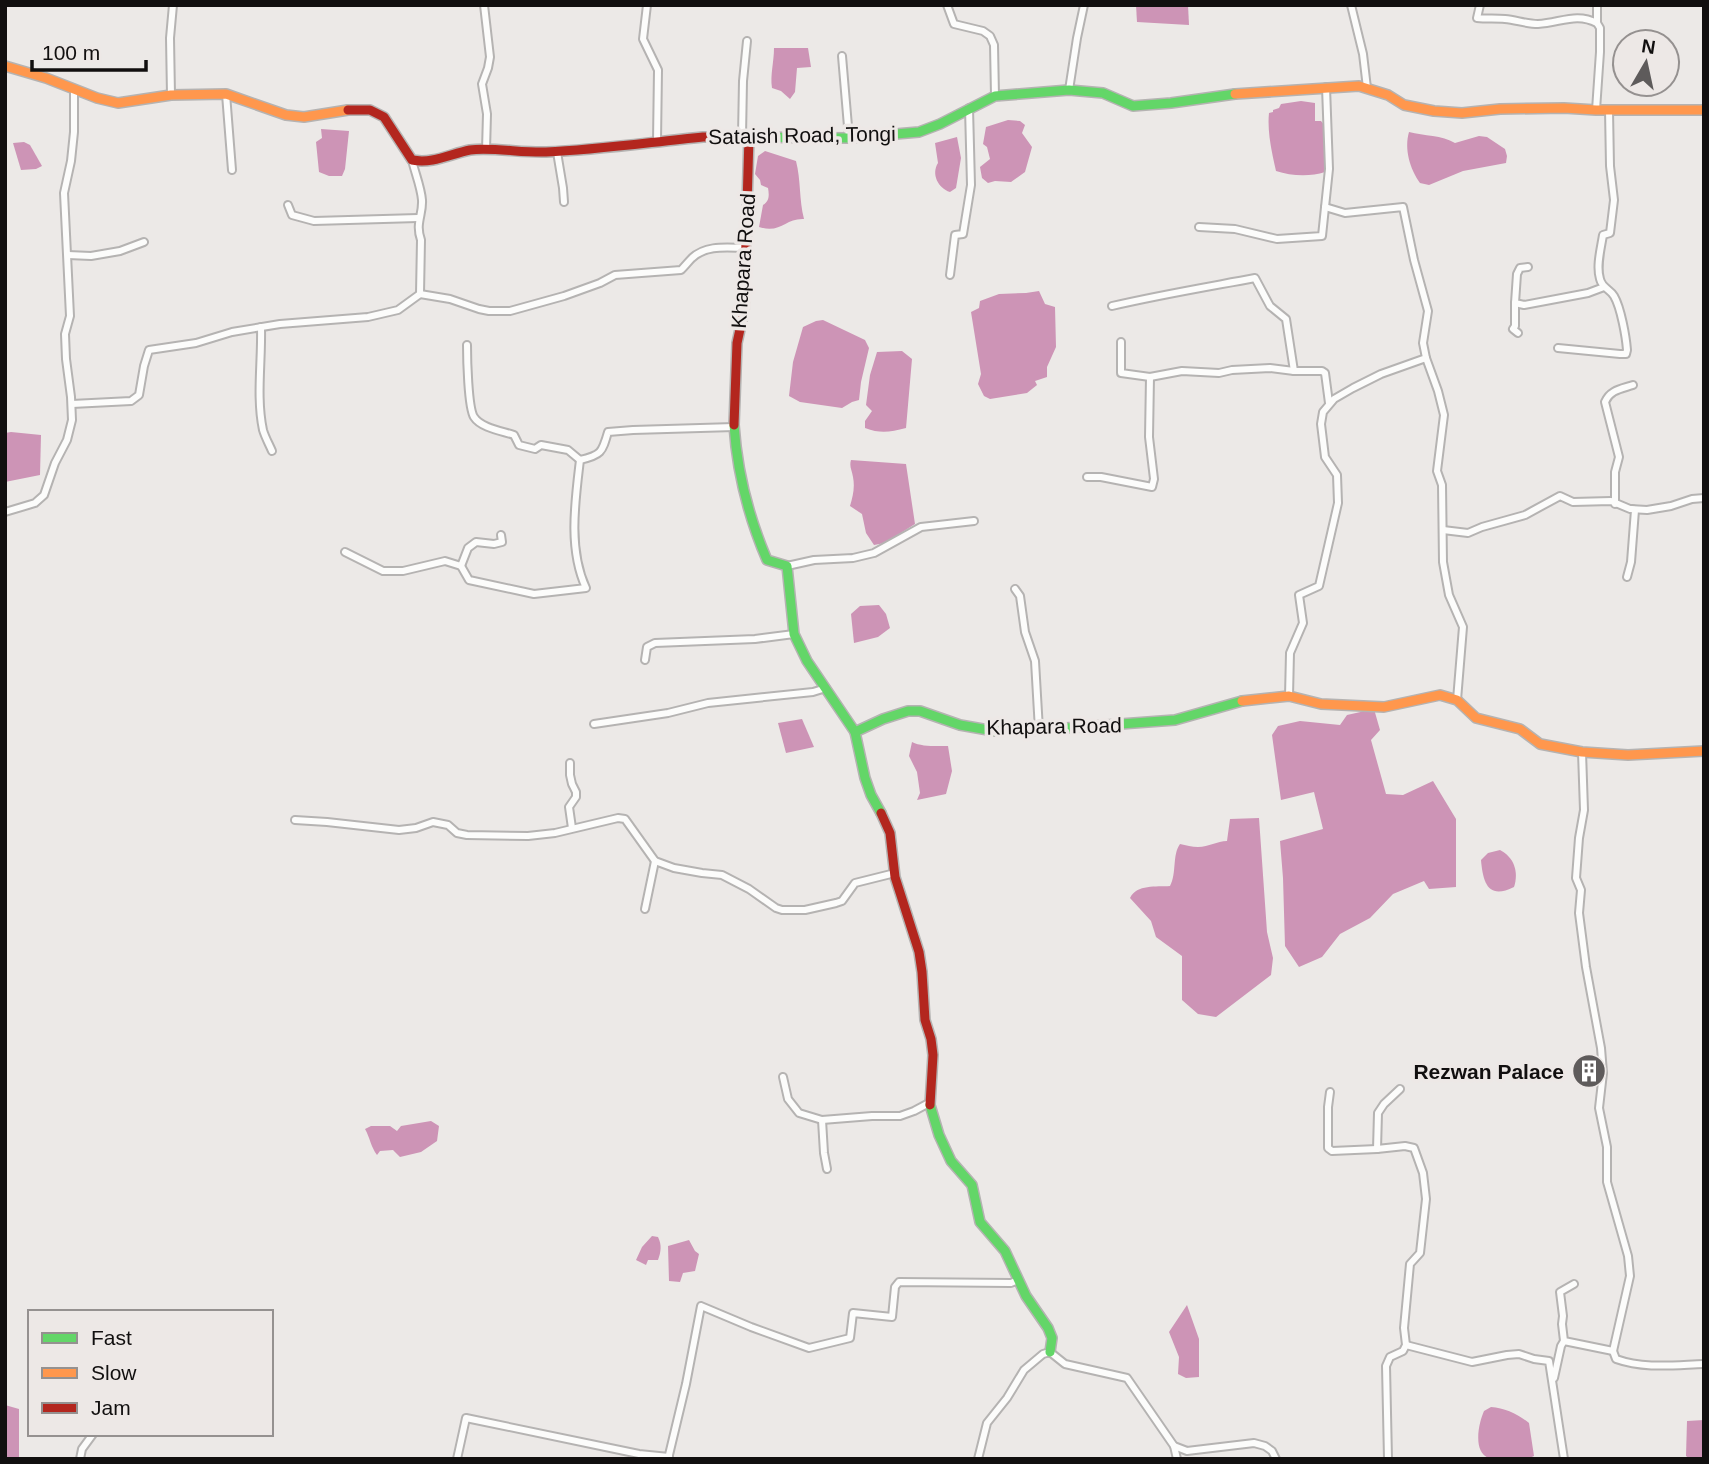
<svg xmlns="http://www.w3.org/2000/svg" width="1709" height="1464" font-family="Arial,sans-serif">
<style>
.water{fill:#cd94b6}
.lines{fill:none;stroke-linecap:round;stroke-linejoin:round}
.street-casing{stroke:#b5b3b2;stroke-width:10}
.fast-casing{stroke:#b5b3b2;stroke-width:12}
.slow-casing{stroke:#b5b3b2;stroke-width:12}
.jam-casing{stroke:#b5b3b2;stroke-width:12}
.street{stroke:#fcfcfb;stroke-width:6}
.fast{stroke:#63d668;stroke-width:9}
.slow{stroke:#ff974d;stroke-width:9}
.jam{stroke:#b3261e;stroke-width:9}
.labels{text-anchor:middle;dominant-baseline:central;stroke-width:7;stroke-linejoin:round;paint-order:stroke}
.street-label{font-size:21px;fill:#110f0f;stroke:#ede8e6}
.poi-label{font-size:21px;font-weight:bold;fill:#110f0f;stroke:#ede8e6;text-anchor:end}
</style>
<rect width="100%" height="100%" fill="#ece9e7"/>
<g class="water">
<path d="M1136,5H1188L1189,25L1137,22Z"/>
<path d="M774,48H808L811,67L797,68L795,92L790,99L781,91L772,88C770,75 774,62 774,48Z"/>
<path d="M1301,101L1315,103V121H1321L1325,126V172C1310,177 1291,176 1276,171C1272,153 1267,132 1269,113L1273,112V110L1279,108L1281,104Z"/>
<path d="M1008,120L1020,121L1025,125L1022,133L1032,147L1025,172L1011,182L995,181L988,183L982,178L980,167L990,159L987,147L983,144L986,127Z"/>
<path d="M321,129L349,131L345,169L342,176H329L319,172L316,142L322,138Z"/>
<path d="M1409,132C1424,136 1442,135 1455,143L1479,136L1487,137L1505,149L1507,156L1506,163L1463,171L1429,185L1420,183C1410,169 1404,149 1409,132Z"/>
<path d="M957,137L961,158L956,188L950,192C938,188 931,174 938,163L935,143Z"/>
<path d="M24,142L30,145L42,166L36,169L21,170L13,143Z"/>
<path d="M765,151L796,161C801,180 799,200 804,219C785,218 781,234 759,227L763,205C770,201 769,194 768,188L761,185L760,180L755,174L758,156Z"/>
<path d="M1039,291L1045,304L1055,307L1056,347L1047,367V377L1035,381L1037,385L1027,393L990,399L984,396L978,384L981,374L971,312L979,308L980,301L999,294L1026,293Z"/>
<path d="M823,320L865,340L869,348L861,382L859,400L852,402L842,408L800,402L789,396L793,362L803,327L816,321Z"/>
<path d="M902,351L912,359L906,428C890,432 881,434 865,428V421L872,411L866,405L870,375L877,352Z"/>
<path d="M11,432L41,435L40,475L5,482V433Z"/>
<path d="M851,460L906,464L915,524L885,543L874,545L866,533L862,514L850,506C853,496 855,487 853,477C852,470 849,467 851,460Z"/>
<path d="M879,605L886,614L890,628L878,637L854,643L851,614L860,606Z"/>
<path d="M1374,709L1380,730L1371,740L1386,794L1403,795L1433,781L1456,819V887L1429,889L1424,881L1393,894L1370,918L1340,934L1322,957L1299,967L1285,946L1283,878L1280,841L1323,829L1314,792L1281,800L1272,735L1278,726L1300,721L1340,725L1347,715Z"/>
<path d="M802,719L814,747L786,753L778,723Z"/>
<path d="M912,742C922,747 936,746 948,746L952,771L946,794L917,800L920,793L917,772L909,756Z"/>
<path d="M1259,818L1267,932L1273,958L1271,975L1216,1017L1198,1014L1182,1000V956L1156,937L1151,921L1130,898C1137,884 1156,887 1170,886C1177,873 1172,855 1180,844C1186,845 1192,847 1198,847C1209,847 1217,841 1227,841L1230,819Z"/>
<path d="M1500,850C1514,857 1519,872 1514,887C1488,900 1483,883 1481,860L1488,853Z"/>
<path d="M431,1121L439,1126L437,1141L421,1152L400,1157L393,1150L380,1151L377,1155C371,1147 370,1138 365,1129L371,1126H390L397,1131L401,1126Z"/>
<path d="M652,1236L658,1237C662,1245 661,1252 658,1260H648L646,1265L636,1260L642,1247Z"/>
<path d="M689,1240L695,1251L699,1254L695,1271L683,1273L680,1282L669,1281L668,1246Z"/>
<path d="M1187,1305L1199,1339V1377L1186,1378L1178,1374L1179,1357L1169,1332Z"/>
<path d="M5,1405L19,1409V1459H5Z"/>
<path d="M1491,1407C1505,1408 1518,1414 1529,1423L1534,1456C1527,1460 1525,1457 1517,1458C1509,1458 1497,1461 1489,1458C1472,1452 1479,1422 1484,1411Z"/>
<path d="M1704,1420V1457L1690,1459L1686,1456L1687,1421Z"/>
</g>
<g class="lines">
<g class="street-casing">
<g id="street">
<path d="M484,5L490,57L488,68L482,84L487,114L486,150"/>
<path d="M647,5L643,39L658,70L657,141"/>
<path d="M947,5L954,24L983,31L990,36L994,45L995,96"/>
<path d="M1351,5L1363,54L1367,88"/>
<path d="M1480,5L1477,18C1487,19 1496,18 1505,19C1516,20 1527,24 1538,24C1560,23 1576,12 1597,23"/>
<path d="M842,56L849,138"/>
<path d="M1069,90L1077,38L1084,5"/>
<path d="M226,94L232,170"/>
<path d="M171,95L170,38L173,5"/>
<path d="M1596,110L1600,52V28L1597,23V5"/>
<path d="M742,136L743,81L747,41"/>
<path d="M557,152L563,188L564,202"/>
<path d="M288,205L292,215L314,221L418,218"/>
<path d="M1199,227L1235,229L1277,239L1322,236L1329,169L1326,87"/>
<path d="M68,255L91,256L120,251L144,242"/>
<path d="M1528,267L1520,268L1517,274L1515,303L1524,305L1588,293L1604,287"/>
<path d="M950,275L955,235L963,234L971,185L969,108"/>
<path d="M420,294L450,299L479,309L489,311H510L564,296L600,283L615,275L681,270C685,266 688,262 692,258C707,244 729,248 747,248"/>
<path d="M1515,303V326L1513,329L1518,333"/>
<path d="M1112,306C1159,295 1207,287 1255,278L1270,306L1286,319L1294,371"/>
<path d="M261,327C262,361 256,397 263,430C265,437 269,444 272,451"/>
<path d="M1121,342V373L1150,377L1182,371L1219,373L1232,370L1270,368L1294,371H1322L1325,373L1329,403"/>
<path d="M467,345C467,357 468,408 474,417C481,428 502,431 514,435L519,445L535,449L541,445L568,450L580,460"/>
<path d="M1558,348L1620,354H1626L1627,350C1626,337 1621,308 1614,296C1610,289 1602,288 1600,279C1596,266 1601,248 1603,235L1610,233L1614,200L1610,166L1609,110"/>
<path d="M1426,358L1438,391L1444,415L1437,471L1442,485L1443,562L1449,595L1463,627L1457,700"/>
<path d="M72,404L131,401L139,395L144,366L149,350L196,343L232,332L280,324L368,317L398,310L420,294L421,240C415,223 423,215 422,200C421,187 415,173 412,160"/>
<path d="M1087,477H1101L1147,486L1152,487L1154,479L1149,437L1150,377"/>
<path d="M1615,504V472L1619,457L1605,402C1610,390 1621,389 1633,385"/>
<path d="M5,512L35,503L44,495L55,463L67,440L72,420L71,397L66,359L65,334L70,316L64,193L71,161L74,132V89"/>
<path d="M1443,530L1468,533L1482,527L1525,515L1560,496L1573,502L1611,501L1630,509L1647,510L1671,506L1692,499L1704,498"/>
<path d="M345,552L383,571H403L445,561L461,566L469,580L534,594L586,588C568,549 575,502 580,460C601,455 602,453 608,432L633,430L734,427"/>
<path d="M461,566L468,548L476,542L494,544L502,542L501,535"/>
<path d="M787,566L814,560L853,558L874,553L921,527L974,521"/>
<path d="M1627,577L1631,562L1635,510L1632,509"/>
<path d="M1015,589L1020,596L1025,632L1035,661L1039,730"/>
<path d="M645,660L647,647L655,643L755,639L794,634"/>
<path d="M1289,696L1290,653L1303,623L1299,595L1319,586L1338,503L1337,475L1325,457L1321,424L1323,412L1334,399L1353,388L1381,374L1426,358L1423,343L1428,311L1414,260L1403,207L1345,213L1325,207"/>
<path d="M594,724L668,713L708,703L813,692L826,688"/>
<path d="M570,763V775L572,784L576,792V797L569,807L572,828"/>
<path d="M295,820L327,822L399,830L416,828L433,822L448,825L457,833L467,835L528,836L555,833L618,818L625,819L655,861L674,868L702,873L722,875L749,889L776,908L782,910H805L836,903L842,901L855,883L895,873"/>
<path d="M645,909L655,861"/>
<path d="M783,1077L788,1099L799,1113L822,1120L872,1116H900L914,1111L929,1103"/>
<path d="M1330,1092L1328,1107V1148L1332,1151L1377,1149"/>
<path d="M822,1120L824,1153L827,1169"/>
<path d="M1574,1284L1560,1292L1563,1316L1562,1324L1564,1341L1613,1351L1630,1276L1628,1256L1607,1182V1147L1599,1108L1603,1073L1601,1048L1586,967L1579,913L1581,890L1576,878L1579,838L1584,810L1582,752"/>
<path d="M1406,1345L1472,1362L1507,1355L1519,1354L1534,1359L1549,1361L1564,1459"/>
<path d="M1613,1351L1616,1359C1644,1369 1674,1365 1704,1364"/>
<path d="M1554,1378L1561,1346L1564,1341"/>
<path d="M1174,1446L1177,1459"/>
<path d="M80,1459L82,1449L93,1434"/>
<path d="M457,1459L466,1418L639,1454L669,1457"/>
<path d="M668,1459L686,1384L701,1306L751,1327L809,1348L850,1338L853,1313L892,1317L895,1287L899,1282L1011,1283L1018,1280"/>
<path d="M978,1459L987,1423L1007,1398L1024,1370L1043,1354L1050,1352L1065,1364L1127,1378L1174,1446L1187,1451L1254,1443L1265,1446L1272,1451L1276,1459"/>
<path d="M1388,1459L1386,1366L1390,1357L1403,1351L1406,1345L1404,1328L1410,1264L1420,1253L1426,1199L1423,1173L1414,1148L1405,1146L1377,1149L1378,1113L1384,1104L1400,1089"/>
</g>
</g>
<g class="fast-casing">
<g id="fast">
<path d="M722,137L849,138L919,132L940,124L995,96L1069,90L1103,93L1133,106L1171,103L1235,94"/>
<path d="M734,425C737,470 749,518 767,560L787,566L794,634L807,661L855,732L865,778L871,795L881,813"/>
<path d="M855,732L883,719L908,711H920L960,725L994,731L1039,730L1175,720L1242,701"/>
<path d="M930,1105L939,1135L951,1161L972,1185L980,1222L1005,1251L1026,1296L1048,1328L1052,1338L1050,1352"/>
</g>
</g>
<g class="slow-casing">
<g id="slow">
<path d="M5,66L46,78L97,98L118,103L171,95L226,94L286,115L304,117L348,110"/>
<path d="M1235,94L1359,86L1388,95L1404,105L1434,111L1462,113L1500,109L1564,108L1596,110H1704"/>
<path d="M1242,701L1289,696L1321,704L1384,707L1440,695L1457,700L1476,718L1520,729L1540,744L1582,752L1628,755L1704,751"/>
</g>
</g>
<g class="jam-casing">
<g id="jam">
<path d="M348,110H370L384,117L412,160C433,164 450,154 470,150C491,147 523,153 546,152C598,150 651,142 703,137H722"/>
<path d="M734,425L737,343L744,311L749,136"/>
<path d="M881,813L890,833L895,877L919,952L922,972L925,1020L931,1039L933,1055L930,1105"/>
</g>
</g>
<use href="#street" class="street"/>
<use href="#fast" class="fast"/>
<use href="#slow" class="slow"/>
<use href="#jam" class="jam"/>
</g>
<defs>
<g id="building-disc" transform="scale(1.75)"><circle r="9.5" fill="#5e5b5b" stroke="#ede8e6"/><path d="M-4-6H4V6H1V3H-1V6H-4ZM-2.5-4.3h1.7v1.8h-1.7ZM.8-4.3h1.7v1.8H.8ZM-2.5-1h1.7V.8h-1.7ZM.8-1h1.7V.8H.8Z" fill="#fff"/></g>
</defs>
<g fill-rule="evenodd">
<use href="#building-disc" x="1589" y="1071"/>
</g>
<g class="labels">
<g class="street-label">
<text transform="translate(802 135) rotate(-1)">Sataish Road, Tongi</text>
<text transform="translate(743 261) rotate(-86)">Khapara Road</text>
<text transform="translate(1054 726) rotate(-1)">Khapara Road</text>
</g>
<g class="poi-label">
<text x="1564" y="1071">Rezwan Palace</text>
</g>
</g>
<rect width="1709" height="1464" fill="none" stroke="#110f0f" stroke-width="14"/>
<rect x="28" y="1310" width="245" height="126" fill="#ede8e6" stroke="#959190" stroke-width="2"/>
<rect x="42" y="1333" width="35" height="10" fill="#63d668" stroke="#959190" stroke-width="2"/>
<text x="91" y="1345" font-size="21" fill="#110f0f">Fast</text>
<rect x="42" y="1368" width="35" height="10" fill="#ff974d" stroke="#959190" stroke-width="2"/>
<text x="91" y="1380" font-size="21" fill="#110f0f">Slow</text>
<rect x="42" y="1403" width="35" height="10" fill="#b3261e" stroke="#959190" stroke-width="2"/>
<text x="91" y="1415" font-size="21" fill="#110f0f">Jam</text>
<g transform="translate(1646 63) rotate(9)"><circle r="33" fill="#ede8e6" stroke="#959190" stroke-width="2"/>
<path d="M0-5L12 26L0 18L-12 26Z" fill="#5e5b5b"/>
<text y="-10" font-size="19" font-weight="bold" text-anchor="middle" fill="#110f0f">N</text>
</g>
<path d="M32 60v10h114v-10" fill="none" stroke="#110f0f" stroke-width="3.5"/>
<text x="42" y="60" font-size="21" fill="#110f0f" stroke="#ede8e6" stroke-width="5" paint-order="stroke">100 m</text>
</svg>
